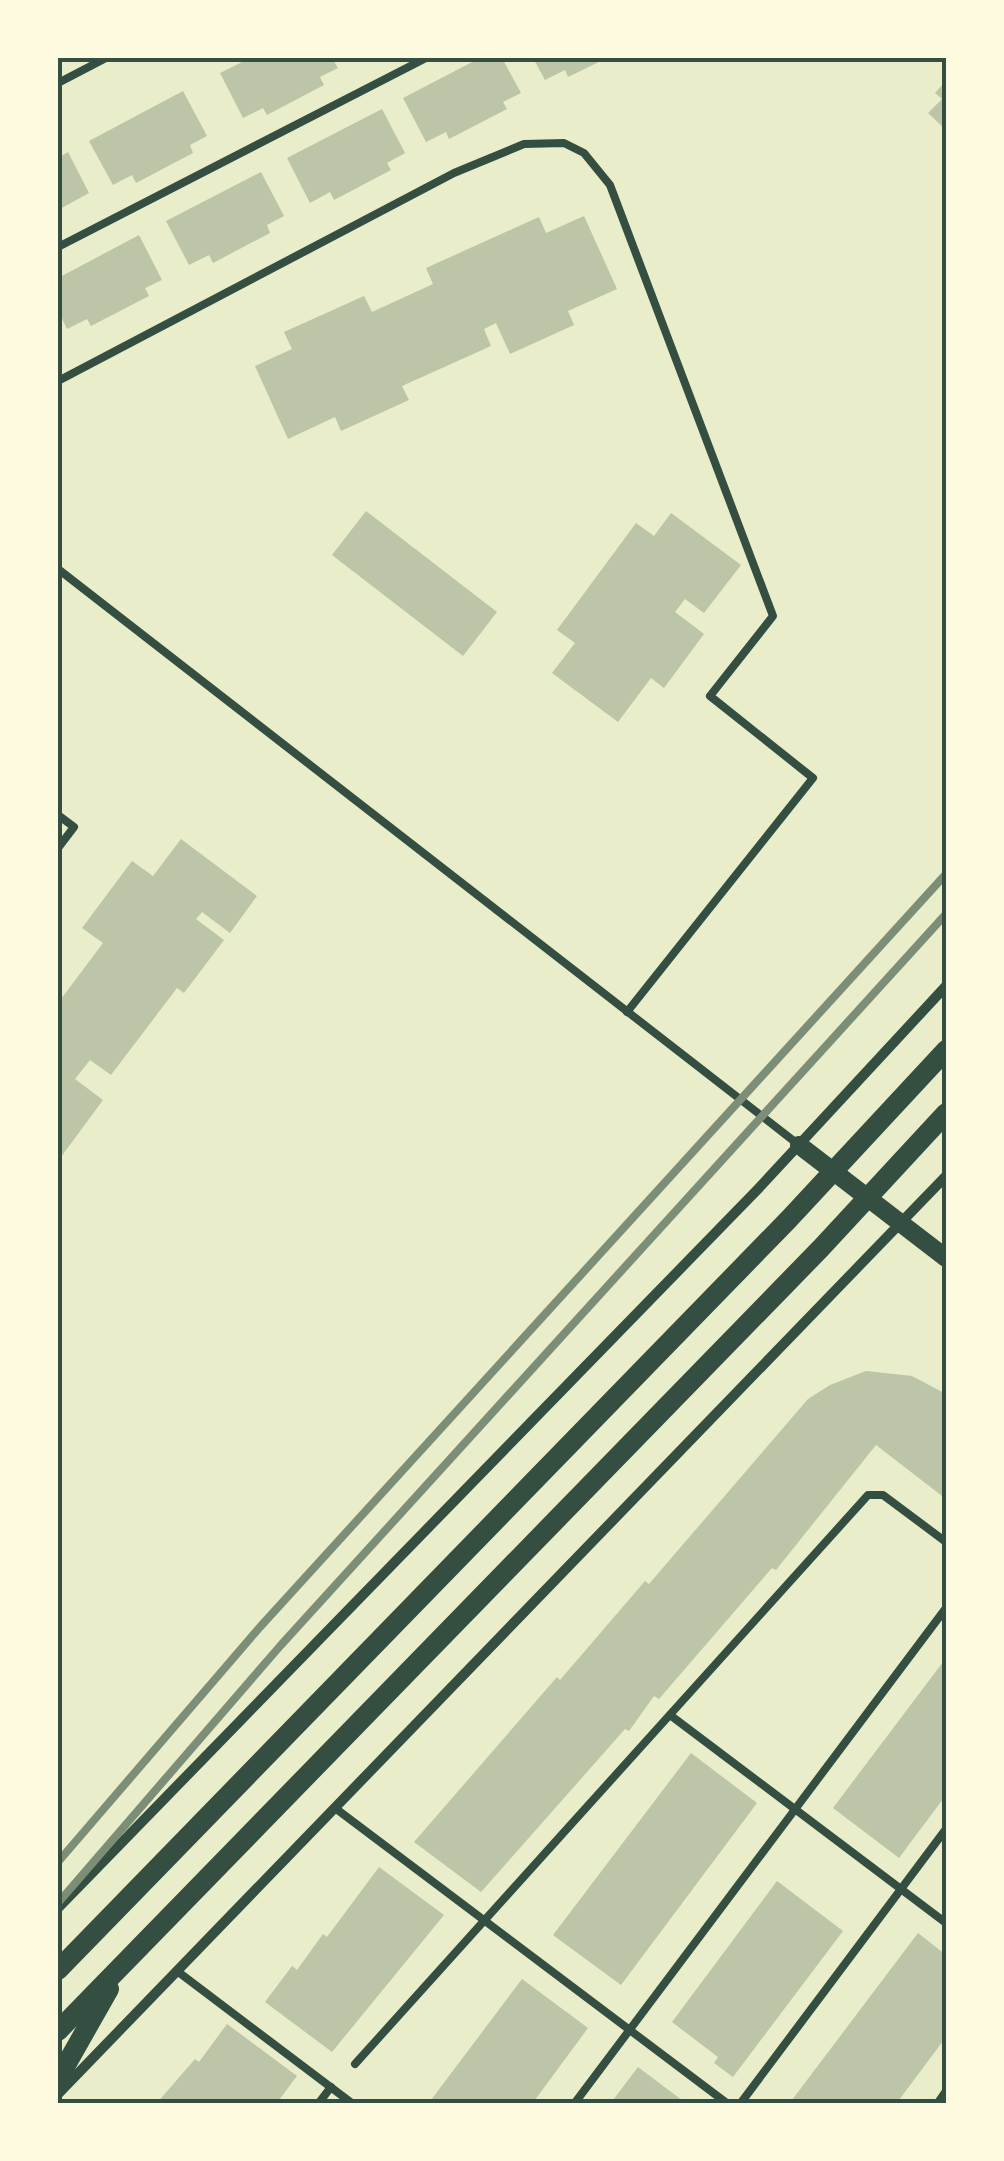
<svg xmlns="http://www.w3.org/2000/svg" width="1004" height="2161" font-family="'Space Grotesk',sans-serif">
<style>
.building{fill:#bcc5a7}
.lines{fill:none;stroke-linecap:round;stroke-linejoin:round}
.service{stroke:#344e41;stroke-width:8}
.minor{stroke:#344e41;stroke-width:10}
.tertiary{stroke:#344e41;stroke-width:18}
.secondary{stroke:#344e41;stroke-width:20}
.rail{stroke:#7c8e77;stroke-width:8}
.neatline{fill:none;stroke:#344e41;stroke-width:4}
</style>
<rect width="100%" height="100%" fill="#e9edc9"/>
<g class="building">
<path d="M250,58H332L338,68L320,77L324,85L267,115L263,108L243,118L220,73Z"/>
<path d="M480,58H502L521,93L503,102L507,109L449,139L446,132L426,142L403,98Z"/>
<path d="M533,58H607L568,77L565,70L545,80Z"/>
<path d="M946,81V130L928,113L942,99L935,93Z"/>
<path d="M183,91L207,136L190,145L193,153L136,183L132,175L113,185L89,141Z"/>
<path d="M382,109L405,153L387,163L391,170L334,200L330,192L310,203L287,158Z"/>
<path d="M68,152L89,193L58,210V158Z"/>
<path d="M261,172L284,216L267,225L270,233L213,263L209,255L189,265L166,221Z"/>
<path d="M584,216L617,289L568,311L574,325L510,354L496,323L484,329L491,346L402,386L409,400L341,431L335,417L288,439L255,366L292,349L284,332L364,296L372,312L433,284L426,268L539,217L546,233Z"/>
<path d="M139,235L162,280L145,288L149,296L91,326L87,319L67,329L58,310V278Z"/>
<path d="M366,511L497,612L463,656L332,555Z"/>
<path d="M671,513L741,565L704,613L685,599L675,612L704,634L664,688L651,678L618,722L552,673L575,643L557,630L636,523L654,536Z"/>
<path d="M181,839L257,896L230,933L202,912L196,919L224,940L184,993L177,988L111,1075L90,1060L75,1079L103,1100L58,1161V1003L103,943L82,928L132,861L153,876Z"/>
<path d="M866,1371L912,1376L946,1394V1499L876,1445L776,1570L772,1568L659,1699L654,1696L629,1731L625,1729L481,1892L414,1842L557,1677L560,1680L645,1581L649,1584L808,1399L830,1385Z"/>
<path d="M946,1658V1795L899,1858L833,1808Z"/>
<path d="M691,1753L757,1803L621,1985L553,1935Z"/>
<path d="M379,1867L444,1915L332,2052L265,2002L292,1966L297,1970L323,1934L327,1937Z"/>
<path d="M777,1881L843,1931L733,2077L714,2063L718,2057L672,2022Z"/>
<path d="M918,1933L946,1955V2037L896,2104H789Z"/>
<path d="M522,1979L588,2028L532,2104H428Z"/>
<path d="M227,2024L297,2076L276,2104H156L195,2059L199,2062Z"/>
<path d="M638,2067L687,2104H610Z"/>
</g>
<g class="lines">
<g class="service">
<path d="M58,83L106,58"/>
<path d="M58,247L426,58"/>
<path d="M58,381L454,173L524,144L564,143L584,153L610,185L773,616L710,696L813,778L627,1012"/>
<path d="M58,569L799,1145"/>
<path d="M58,815L74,827L58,848"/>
<path d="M670,1715L946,1923"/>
<path d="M335,1808L728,2104"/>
<path d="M177,1971L353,2104"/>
<path d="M355,2064L868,1495H883L946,1542"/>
<path d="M318,2104L331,2087"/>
<path d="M574,2104L946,1608"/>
<path d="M740,2104L946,1829"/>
<path d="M937,2104L946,2091"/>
</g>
<g class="minor">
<path d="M58,1908L758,1189L946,986"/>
<path d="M58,2094L946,1176"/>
</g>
<path class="tertiary" d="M799,1145L946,1258"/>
<g class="secondary">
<path d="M58,1970L789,1219L946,1050"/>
<path d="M58,2031L821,1248L946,1113"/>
<path d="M58,2079L109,1989"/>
</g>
<g class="rail">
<path d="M58,1862L260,1627L946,874"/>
<path d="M58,1903L281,1645L946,914"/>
</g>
</g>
<rect width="1004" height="2161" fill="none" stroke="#fefae0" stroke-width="120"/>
<rect x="60" y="60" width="884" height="2041" class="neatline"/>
</svg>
